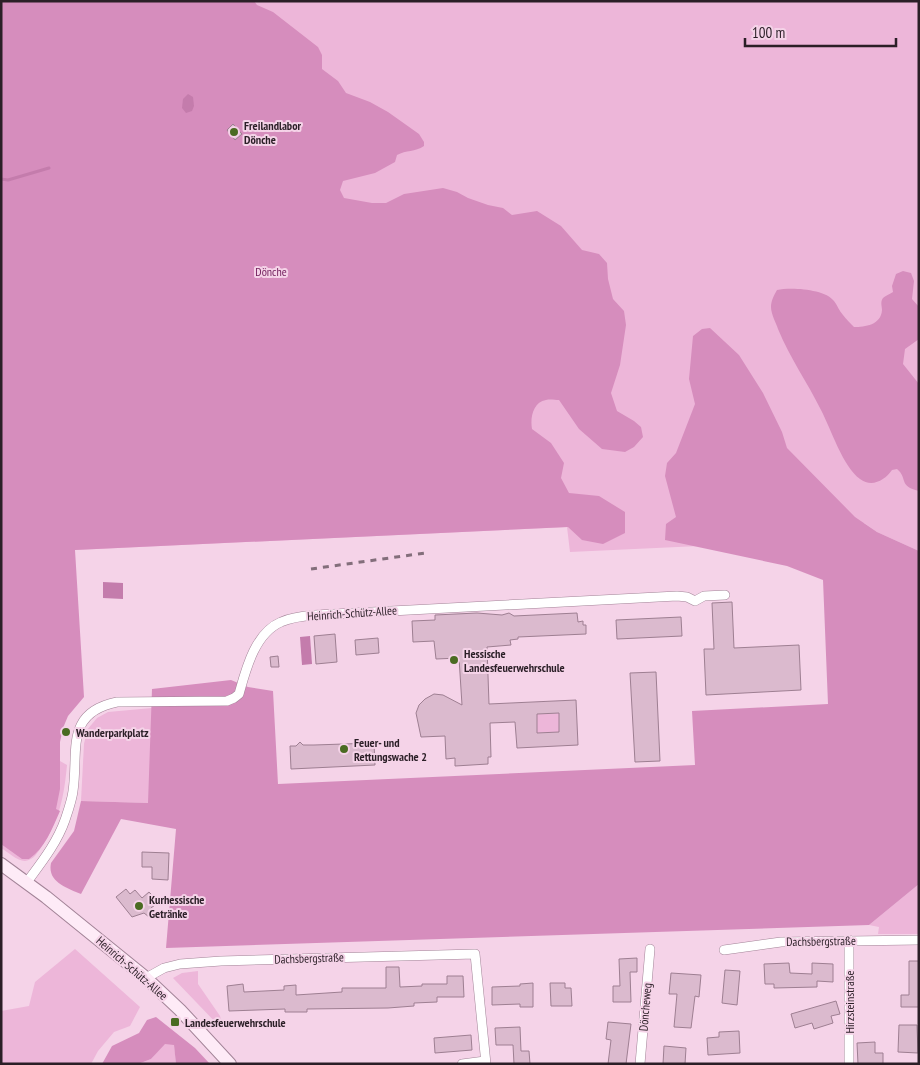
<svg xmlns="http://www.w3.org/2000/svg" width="920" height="1065" font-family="'PT Sans Narrow',sans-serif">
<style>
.green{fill:#edb6d9}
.forest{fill:#d68dbd}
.water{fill:#c47cac}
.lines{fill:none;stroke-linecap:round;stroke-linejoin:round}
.stream{stroke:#c47cac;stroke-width:3}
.building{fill:#dbbace;stroke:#9e7f92;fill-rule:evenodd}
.minor-casing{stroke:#a28397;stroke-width:10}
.secondary-casing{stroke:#a28397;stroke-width:14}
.minor{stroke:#fff;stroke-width:9}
.secondary{stroke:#feebf7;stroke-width:12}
.rail{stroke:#836e7b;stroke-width:3;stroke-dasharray:6 6;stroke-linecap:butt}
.poi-dot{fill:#4a6b22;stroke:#f5d3e8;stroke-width:2}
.labels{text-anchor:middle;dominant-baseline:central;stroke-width:4;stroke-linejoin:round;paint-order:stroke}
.poi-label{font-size:12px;font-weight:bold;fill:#2b1f27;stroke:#f5d3e8;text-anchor:start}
.park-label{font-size:12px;fill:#701b5a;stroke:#f5d3e8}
.street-label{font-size:12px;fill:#2b1f27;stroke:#f5d3e8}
</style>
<rect width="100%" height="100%" fill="#f5d3e8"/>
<g class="green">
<path d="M1,1H919V551L877,532L864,523L699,546L570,552L567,527L75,550L64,718L60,729V762V761L67,765C64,796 60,819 42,846C38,852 34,860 25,861C17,861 8,852 1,848Z"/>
<path d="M152,708L149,803L81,801L84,744L87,730L97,718L108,712Z"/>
<path d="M559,713V732L537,733V714Z"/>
<path d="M919,884V934H878L879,927L869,925Z"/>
<path d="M75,949L140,1007L130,1026L114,1032L98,1051L91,1064H1V1011L29,1006L35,982Z"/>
<path d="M198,971V984L220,1016L224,1030L220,1027L173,978L182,973Z"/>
<path d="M164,1044H174L176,1064H138L151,1059Z"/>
</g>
<g class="forest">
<path d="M1,1H254L257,5L273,12L318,47L322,55V69L338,81L346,93L370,102L388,112L419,134L424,142V146C415,152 406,150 397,155L395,162L375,173L343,181L340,190L344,198L372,203H386L404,194L443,188L457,192L468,198L488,205L503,208L512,215L537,211L561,226L582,250L599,254L607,263L608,279L613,299L624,311L626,325L620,365L611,393L617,411L634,421L641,427L643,437L634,447L625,452L602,449L579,429L559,400C555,400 550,399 546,400C533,402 530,418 532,429L551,443L564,463L561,478L569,493L599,496L625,512V533L603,544L582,540L568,527L75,550L84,697L68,716L63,728L60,742V789L56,809L60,811C52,829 45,848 29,859H22L1,844Z"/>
<path d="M903,271L911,273L914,281L912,299L919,307V339L905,349L903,364L919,384V491C898,486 908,478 897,469L892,470C885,480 872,488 860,479C843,467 831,429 821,410C807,382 790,358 778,329C776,323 771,314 771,307C771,301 774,295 777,290C791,287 825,289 834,301C838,306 839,311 843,315C846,319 850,323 854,327C865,327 881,325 882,310C882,306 880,302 883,298C885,296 890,294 893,292L892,286L896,274Z"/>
<path d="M710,328L739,355L763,393L782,432L787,448L855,517L877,532L919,551V884L869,925L166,948L176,829L121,819L81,894C67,888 47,882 51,863L74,831L81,801L148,803L152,689L231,680L248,687L273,691L278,784L695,765L692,711L828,704L823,580L787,566L665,540L666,524L676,517L665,476L667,463L676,453L695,404L689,379L693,336L702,329Z"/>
<path d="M156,1017L195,1048L210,1064H176L174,1045L165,1044L151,1059L138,1064H102L112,1046L139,1033L147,1020Z"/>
</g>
<g class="water">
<path d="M188,94L193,97L194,106L192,111L186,113L182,108L183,99Z"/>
<path d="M103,582L123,583V599L103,598Z"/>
<path d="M310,636L312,664L302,665L300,637Z"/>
</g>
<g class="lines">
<path class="stream" d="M1,179L8,180L49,168"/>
</g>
<g class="building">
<path d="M233,124L242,134L235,140L227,130Z"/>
<path d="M732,602L734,648L799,645L801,690L706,695L704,649H714L712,603Z"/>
<path d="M477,613L502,615L509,613L514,616L577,613L578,622L583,621V625H586V634L518,637V639L510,640L511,645L487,647L489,704L576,700L578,745L517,748L515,722L490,723L491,757H488V764L455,766V758L446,759L445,736L421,737L416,713L419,705L425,699L434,694L443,695L462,705L459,658L436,659L434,641L413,642L412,621L435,620V615ZM559,713V732L537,733V714Z"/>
<path d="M681,617L682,636L617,639L616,620Z"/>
<path d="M335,634L337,662L316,664L314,636Z"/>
<path d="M378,638L379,653L356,655L355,640Z"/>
<path d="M278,656L279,667H271L270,657Z"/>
<path d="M656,672L660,761L635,762L630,673Z"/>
<path d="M300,742L303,745H314L374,743L375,765L291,769L290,746H296Z"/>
<path d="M142,852L169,853L168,880L152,879V867H142Z"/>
<path d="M126,889L130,894L135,890L142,898L149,892L159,902L151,908L149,917L144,913L132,917L116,897Z"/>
<path d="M637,958V972H630L631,1002H613V986H620L619,959Z"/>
<path d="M909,961H919V1007H901V995H909Z"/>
<path d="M789,963L790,973L812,974V963L833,964V982L817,981V987L774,988V984H765L764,964Z"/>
<path d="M386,967H399L400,987L422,986V984H447V976H463L464,997H437V1002L414,1003V1006L388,1008L307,1009V1012H285V1009L229,1011L227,986L243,984L244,992L284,990V986L296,985V995L342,992V988H386Z"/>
<path d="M725,970L740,971L737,1005L722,1003Z"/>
<path d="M671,973L701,975L699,997L695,996L691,1028L674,1027L677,994H669Z"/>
<path d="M533,983V1007H520V1004L492,1005V987L520,986V984Z"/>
<path d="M550,983H565V988H571L572,1006H551Z"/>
<path d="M836,1001L840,1014L831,1016L833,1023L814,1029L812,1023L795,1028L791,1014Z"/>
<path d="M608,1022L631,1024L626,1064H608L611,1040L606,1039Z"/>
<path d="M899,1025H917L918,1053L898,1052Z"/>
<path d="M520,1027L521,1051H529L530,1064H514L513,1045H496L495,1028Z"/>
<path d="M739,1031L740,1053L708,1055L707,1038L719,1037V1032Z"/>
<path d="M471,1035L472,1050L435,1053L434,1038Z"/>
<path d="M875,1042V1053H883V1064H858L857,1043Z"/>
<path d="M664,1046L686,1048L685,1064H663Z"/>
</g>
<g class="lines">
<g class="minor-casing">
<g id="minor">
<path d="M27,882C41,863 57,843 65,820C68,811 72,800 73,791C79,751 64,713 117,702L227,701L234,698L239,694C246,669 255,633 281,622C292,617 304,616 315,615L677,596L687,597L695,601L704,596L725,595"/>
<path d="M724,950L781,942L919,940"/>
<path d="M146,978L164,968L180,964L221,961L475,954L486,1064"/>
<path d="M462,1064L485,1061"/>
<path d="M640,1064L650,949"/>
<path d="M849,1064V940"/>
</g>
</g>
<g class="secondary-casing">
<path id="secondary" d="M1,864L46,897L146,978L180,1010L230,1064"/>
</g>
<use href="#minor" class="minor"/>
<use href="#secondary" class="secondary"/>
<path class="rail" d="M311,569L425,553"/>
</g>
<g class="poi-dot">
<circle cx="234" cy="132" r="5"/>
<circle cx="454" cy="660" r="5"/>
<circle cx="66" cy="732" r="5"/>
<circle cx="344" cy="749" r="5"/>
<circle cx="139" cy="906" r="5"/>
<rect x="170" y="1017" width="10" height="10" rx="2.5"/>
</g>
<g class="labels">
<g class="poi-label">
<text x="244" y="125">Freilandlabor<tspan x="244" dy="14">Dönche</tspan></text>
<text x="464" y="653">Hessische<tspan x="464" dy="14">Landesfeuerwehrschule</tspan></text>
<text x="76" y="732">Wanderparkplatz</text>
<text x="354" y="742">Feuer- und<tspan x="354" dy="14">Rettungswache 2</tspan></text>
<text x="149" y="899">Kurhessische<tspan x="149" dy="14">Getränke</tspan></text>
<text x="185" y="1022">Landesfeuerwehrschule</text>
</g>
<g class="park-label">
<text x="271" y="271">Dönche</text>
</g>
<g class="street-label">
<text transform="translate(352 613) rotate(-4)">Heinrich-Schütz-Allee</text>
<text transform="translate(821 941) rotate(-1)">Dachsbergstraße</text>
<text transform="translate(309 958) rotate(-2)">Dachsbergstraße</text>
<text transform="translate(132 968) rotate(41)">Heinrich-Schütz-Allee</text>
<text transform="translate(849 1002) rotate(-90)">Hirzsteinstraße</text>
<text transform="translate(645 1007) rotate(-85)">Döncheweg</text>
</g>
</g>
<rect width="920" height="1065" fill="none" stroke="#2b1f27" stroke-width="5"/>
<path d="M745 38v8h151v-8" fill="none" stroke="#2b1f27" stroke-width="2.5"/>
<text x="752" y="38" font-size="15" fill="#2b1f27" stroke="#f5d3e8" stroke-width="4" paint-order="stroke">100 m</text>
</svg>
